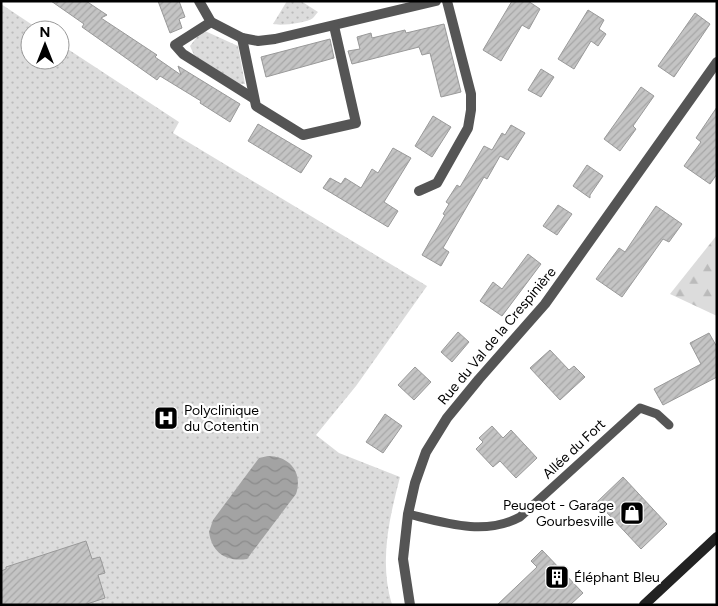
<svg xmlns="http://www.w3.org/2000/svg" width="718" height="606" font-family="Figtree,sans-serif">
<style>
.grass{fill:url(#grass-dots)}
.forest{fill:url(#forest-firs)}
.water{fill:url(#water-waves)}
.building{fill:url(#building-hatch);stroke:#999}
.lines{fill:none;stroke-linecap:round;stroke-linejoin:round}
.service{stroke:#555;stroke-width:9}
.minor{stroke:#555;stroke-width:10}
.secondary{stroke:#222;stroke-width:10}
.labels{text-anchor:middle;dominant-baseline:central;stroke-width:4.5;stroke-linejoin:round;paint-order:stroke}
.street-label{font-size:14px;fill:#000;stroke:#fff}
.poi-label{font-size:14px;fill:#000;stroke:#fff;text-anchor:start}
</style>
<defs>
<pattern id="grass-dots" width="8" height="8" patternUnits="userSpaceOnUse" patternTransform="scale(1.25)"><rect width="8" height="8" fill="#dcdcdc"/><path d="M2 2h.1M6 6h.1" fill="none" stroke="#bbb" stroke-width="1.8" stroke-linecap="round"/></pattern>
<pattern id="forest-firs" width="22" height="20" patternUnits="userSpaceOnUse" patternTransform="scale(1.25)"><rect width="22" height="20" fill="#dcdcdc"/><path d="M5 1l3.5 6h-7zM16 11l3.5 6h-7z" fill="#bbb"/></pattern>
<pattern id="water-waves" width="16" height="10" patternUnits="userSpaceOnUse" patternTransform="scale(1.25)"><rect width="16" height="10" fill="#a3a3a3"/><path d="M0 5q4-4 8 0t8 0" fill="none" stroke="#8b8b8b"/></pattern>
<pattern id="building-hatch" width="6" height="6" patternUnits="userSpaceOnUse" patternTransform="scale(1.25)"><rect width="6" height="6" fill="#c4c4c4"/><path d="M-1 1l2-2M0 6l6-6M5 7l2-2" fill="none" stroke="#a7a7a7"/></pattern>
</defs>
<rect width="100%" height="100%" fill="#fff"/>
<g class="grass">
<path d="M287,1H301L318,12C317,13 314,17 313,18C307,23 281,26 273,24Z"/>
<path d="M1,4L40,30H30V60H60V44L179,122L173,133L427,286L356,386L316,435L339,453L400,477C389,519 379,562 392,605H1Z"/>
<path d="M205,31L238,46L245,84H239L194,55L190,46L200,33Z"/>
</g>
<path class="forest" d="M717,235V316L670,294Z"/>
<path class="water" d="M268,456C290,456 303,473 296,494L247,559C226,562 212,553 209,532L213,520L259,458Z"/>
<g class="building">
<path d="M51,1H86L107,15L101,18L157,55L155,57L181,75L178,66L240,104L230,122L200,103L201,101L160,76L157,80L82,27L84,24Z"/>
<path d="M158,1H179L185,17L179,19L182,28L170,33Z"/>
<path d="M512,1H528L540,9L529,29L522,25L501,61L483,50Z"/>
<path d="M588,10L604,20L599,29L606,34L598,46L591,41L574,69L558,59Z"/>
<path d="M695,13L710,24L674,77L658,66Z"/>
<path d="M444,24L461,92L441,97L430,53L422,55L419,47L352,64L348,51L360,49L357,37L371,33L372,38L405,30L406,33Z"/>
<path d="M330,39L334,58L266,77L261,57Z"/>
<path d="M541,69L554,77L541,97L528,90Z"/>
<path d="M641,87L654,96L633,126L636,129L620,151L604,139Z"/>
<path d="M717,107V174L710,184L684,166L701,142L696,138Z"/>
<path d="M433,116L451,127L432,157L415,146Z"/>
<path d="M258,124L312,156L301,173L248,141Z"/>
<path d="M511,125L525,133L508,160L500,156L487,179L484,177L443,248L449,252L441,266L422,255L445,215L443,214L449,204L446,202L457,185L460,187L484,146L492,150L502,133L505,135Z"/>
<path d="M393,148L411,158L384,202L398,211L388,227L323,188L330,178L341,184L345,178L361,188L372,169L378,173Z"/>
<path d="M587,165L603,176L590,195V198L573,186Z"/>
<path d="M558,205L572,214L557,235L543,226Z"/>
<path d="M656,206L682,224L669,242L663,239L622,297L596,279L619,248L625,252Z"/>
<path d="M528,254L541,264L502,316L480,301L493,282L502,289Z"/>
<path d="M458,332L469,342L452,362L441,352Z"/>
<path d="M709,333L717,347V377L663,405L654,389L701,364L690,343Z"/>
<path d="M550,350L569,370L574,366L585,377L560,400L530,368Z"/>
<path d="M415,367L431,382L414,400L398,385Z"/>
<path d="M385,414L402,426L383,453L366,442Z"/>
<path d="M492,426L503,438L511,430L537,458L516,478L500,461L493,467L476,449L483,442L479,438Z"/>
<path d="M623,477L667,524L641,549L597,502Z"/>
<path d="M86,541L92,559L100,557L105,573L98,575L105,598L84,605H1V571L6,569V567Z"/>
<path d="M542,550L583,593L570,605H497L537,567L531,561Z"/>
</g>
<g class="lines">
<path class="service" d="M408,514C445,523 485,536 520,517L640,408L657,414L669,425"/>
<g class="minor">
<path d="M199,1L211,22L242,38L258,41L275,39L436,1"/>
<path d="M211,22L175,45L183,54L253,98"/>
<path d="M242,38L256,106L303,135L356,123L334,26"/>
<path d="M419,191L437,183L468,128L471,110V94L447,1"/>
<path d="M410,605L403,559L408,514L415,483L426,452L447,418L479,379L545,304L717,62"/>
</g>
<path class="secondary" d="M644,605L717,537"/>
</g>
<defs>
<g id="hospital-square" transform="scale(1.25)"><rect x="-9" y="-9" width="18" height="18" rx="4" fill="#000" stroke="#fff"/><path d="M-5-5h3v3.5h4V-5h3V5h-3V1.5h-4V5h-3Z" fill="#fff"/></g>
<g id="shop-square" transform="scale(1.25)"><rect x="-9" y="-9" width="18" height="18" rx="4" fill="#000" stroke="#fff"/><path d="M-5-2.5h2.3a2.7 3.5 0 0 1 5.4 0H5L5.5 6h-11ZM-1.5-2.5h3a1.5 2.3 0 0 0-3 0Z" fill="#fff"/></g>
<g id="building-square" transform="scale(1.25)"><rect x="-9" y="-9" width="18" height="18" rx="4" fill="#000" stroke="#fff"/><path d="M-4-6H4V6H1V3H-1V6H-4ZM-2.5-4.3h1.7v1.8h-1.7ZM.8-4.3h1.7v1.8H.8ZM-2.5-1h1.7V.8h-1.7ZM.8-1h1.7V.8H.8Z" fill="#fff"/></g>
</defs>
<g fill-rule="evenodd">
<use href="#hospital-square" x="166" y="418"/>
<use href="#shop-square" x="632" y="513"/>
<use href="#building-square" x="557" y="577"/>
</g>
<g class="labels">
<g class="street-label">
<text transform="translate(497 336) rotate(-50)">Rue du Val de la Crespinière</text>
<text transform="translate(574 449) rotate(-43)">Allée du Fort</text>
</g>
<g class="poi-label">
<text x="184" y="410">Polyclinique<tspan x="184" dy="16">du Cotentin</tspan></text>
<text x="614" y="505" text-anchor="end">Peugeot - Garage<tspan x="614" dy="16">Gourbesville</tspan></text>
<text x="574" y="577">Éléphant Bleu</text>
</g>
</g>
<rect width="718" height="606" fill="none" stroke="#000000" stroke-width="5"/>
<g transform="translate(45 45)"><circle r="24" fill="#ffffff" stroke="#999999"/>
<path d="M0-4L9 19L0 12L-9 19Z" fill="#000000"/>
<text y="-8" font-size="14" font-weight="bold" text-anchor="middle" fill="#000000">N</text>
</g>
</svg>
